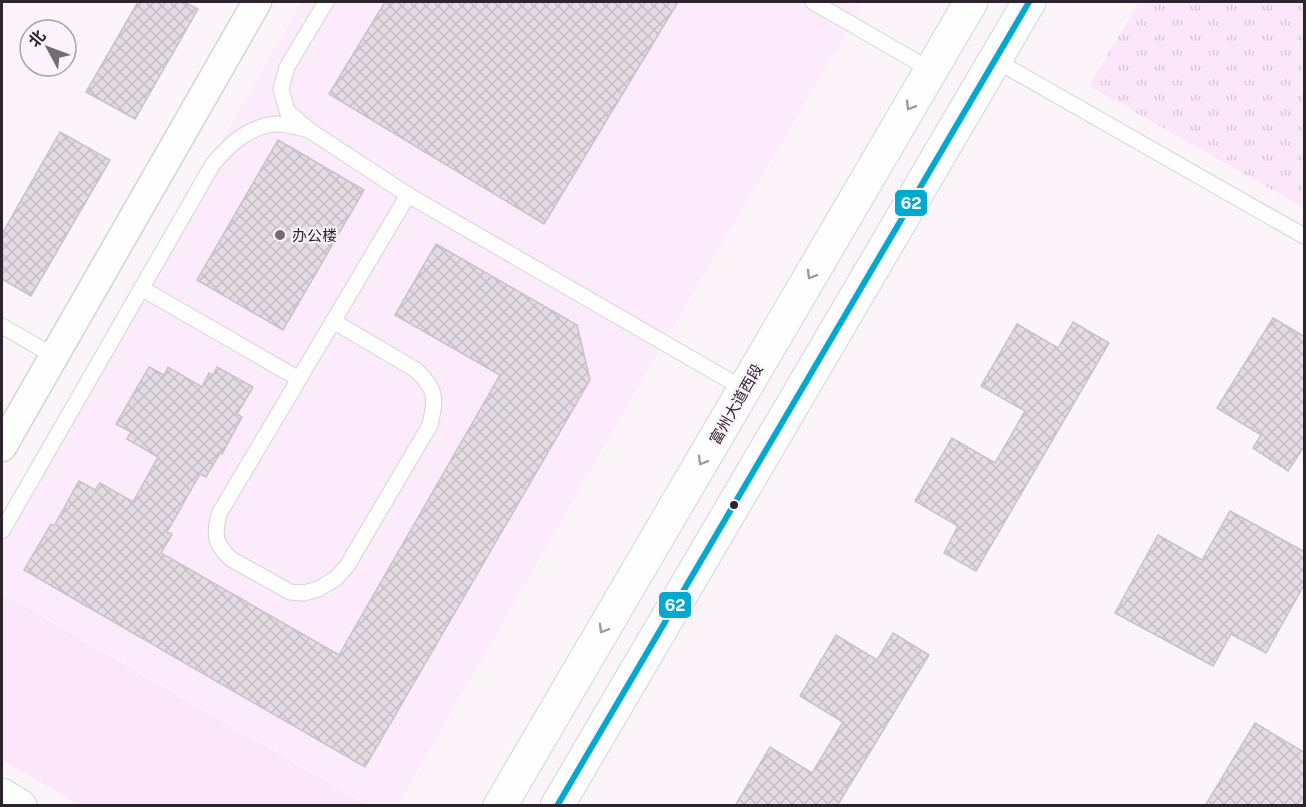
<svg xmlns="http://www.w3.org/2000/svg" width="1306" height="807" font-family="'Public Sans','Noto Sans SC',sans-serif">
<style>
.built{fill:#fcebfa}
.grass{fill:#fce7fa}
.park{fill:url(#park-tufts)}
.building{fill:url(#building-cross-hatch);stroke:#c9c1c8;stroke-width:1.5}
.lines{fill:none;stroke-linecap:round;stroke-linejoin:round}
.lane-casing{stroke:#d8d1d8;stroke-width:17}
.street-casing{stroke:#d8d1d8;stroke-width:31}
.secondary-casing{stroke:#d8d1d8;stroke-width:35}
.primary-casing{stroke:#d8d1d8;stroke-width:35}
.lane{stroke:#fefefe;stroke-width:15}
.street{stroke:#fefefe;stroke-width:28}
.secondary{stroke:#fefefe;stroke-width:33}
.primary{stroke:#fefefe;stroke-width:33}
.bus-1-casing{stroke:#fdf3fc;stroke-width:10}
.bus-1{stroke:#00a9ce;stroke-width:6}
.oneway{stroke:#a09ba0}
.poi-dot{fill:#746c74;stroke:#fdf3fc;stroke-width:2}
.bus-dot{fill:#2c232c;stroke:#fdf3fc;stroke-width:2}
.labels{text-anchor:middle;dominant-baseline:central;stroke-width:4.5;stroke-linejoin:round;paint-order:stroke}
.poi-label{font-size:15px;fill:#2c232c;stroke:#fdf3fc;text-anchor:start}
.street-label{font-size:15px;fill:#2c232c;stroke:#fdf3fc}
.line-badge{stroke:#fdf3fc;stroke-width:2}
.badge-label{font-size:16px;text-anchor:middle;font-weight:bold;fill:#fff}
</style>
<defs>
<pattern id="park-tufts" width="24" height="20" patternUnits="userSpaceOnUse" patternTransform="scale(1.5)"><rect width="24" height="20" fill="#fce7fa"/><path d="M3 7l-1-3M5 7V3M7 7l1-3M15 17l-1-3M17 17v-4M19 17l1-3" fill="none" stroke="#d8c6d6"/></pattern>
<pattern id="building-cross-hatch" width="8" height="8" patternUnits="userSpaceOnUse" patternTransform="scale(1.5)"><rect width="8" height="8" fill="#e3dce3"/><path d="M0 0l8 8M0 8l8-8" fill="none" stroke="#c3bcc3"/></pattern>
</defs>
<rect width="100%" height="100%" fill="#fbf5fa"/>
<path class="built" d="M302,2H851L861,8L662,345L398,805H370L2,592V519Z"/>
<path class="grass" d="M2,593L368,805H80L2,760Z"/>
<path class="park" d="M1139,2H1304V208L1089,86Z"/>
<g class="building">
<path d="M138,2H184L198,9L135,119L86,92Z"/>
<path d="M385,2H678L544,224L329,94Z"/>
<path d="M60,132L110,160L31,296L2,279V234Z"/>
<path d="M278,140L364,190L283,330L197,280Z"/>
<path d="M436,244L577,325L590,380L365,767L24,570L51,524L54,526L79,481L95,490L100,483L133,502L158,457L127,439L131,432L116,424L149,367L164,375L168,367L202,387L209,373L213,375L217,367L253,387L237,414L242,417L222,454L220,453L206,477L200,474L167,532L172,534L161,553L339,655L500,375L395,315Z"/>
<path d="M1273,318L1305,337V445L1288,471L1253,448L1261,435L1217,408Z"/>
<path d="M1073,322L1109,343L976,571L944,553L958,526L915,501L952,438L995,463L1025,411L981,386L1017,324L1058,348Z"/>
<path d="M1230,511L1305,552V583L1266,653L1231,634L1213,666L1115,613L1158,535L1202,560Z"/>
<path d="M893,633L929,655L837,806H735L770,747L812,773L843,722L800,696L836,635L877,660Z"/>
<path d="M1255,723L1305,753V806H1205Z"/>
</g>
<g class="lines">
<g class="lane-casing">
<g id="lane">
<path d="M326,2L287,67L281,89L287,111L309,130L408,195L744,389"/>
<path d="M813,2L931,70"/>
<path d="M995,60L1304,236"/>
<path d="M141,288L299,379"/>
<path d="M333,321L416,370C437,390 436,398 430,425L347,566L335,579L318,589L304,593L290,592L231,559C214,543 214,535 219,514L408,195"/>
<path d="M2,326L54,356"/>
<path d="M2,531L213,164C230,144 249,126 276,124C286,123 299,128 309,130"/>
</g>
</g>
<g class="street-casing">
<path id="street" d="M2,447L257,2"/>
</g>
<g class="secondary-casing">
<path id="secondary" d="M2,795L20,806"/>
</g>
<g class="primary-casing">
<g id="primary">
<path d="M500,806L971,2"/>
<path d="M557,806L1029,2"/>
</g>
</g>
<use href="#lane" class="lane"/>
<use href="#street" class="street"/>
<use href="#secondary" class="secondary"/>
<use href="#primary" class="primary"/>
<g class="bus-1-casing">
<path id="bus-1" d="M557,806L1029,2"/>
</g>
<use href="#bus-1" class="bus-1"/>
</g>
<defs><path id="oneway-chevron" d="M-2-3.5L2.5 0L-2 3.5" fill="none" stroke-width="1.6" stroke-linecap="round" stroke-linejoin="round" transform="scale(1.5)"/></defs>
<g class="oneway">
<use href="#oneway-chevron" transform="translate(910 106) rotate(120)"/>
<use href="#oneway-chevron" transform="translate(811 275) rotate(120)"/>
<use href="#oneway-chevron" transform="translate(702 461) rotate(120)"/>
<use href="#oneway-chevron" transform="translate(603 629) rotate(120)"/>
</g>
<circle class="poi-dot" cx="280" cy="235" r="6"/>
<circle class="bus-dot" cx="734" cy="505" r="5"/>
<g class="labels">
<g class="poi-label">
<text x="292" y="235">办公楼</text>
</g>
<g class="street-label">
<text transform="translate(736 404) rotate(-60)">富州大道西段</text>
</g>
</g>
<g class="line-badge">
<rect x="894" y="189" width="34" height="28" rx="6" fill="#00a9ce"/>
<rect x="658" y="591" width="34" height="28" rx="6" fill="#00a9ce"/>
</g>
<g class="badge-label">
<text x="911" y="209">62</text>
<text x="675" y="611">62</text>
</g>
<rect width="1306" height="807" fill="none" stroke="#2c232c" stroke-width="6"/>
<g transform="translate(48 48) rotate(311)"><circle r="28" fill="#fdf3fc" stroke="#a9a0a9" stroke-width="1.5"/>
<path d="M0-4.5L10 22L0 15L-10 22Z" fill="#746c74"/>
<text y="-9" font-size="16" font-weight="bold" text-anchor="middle" fill="#2c232c">北</text>
</g>
</svg>
